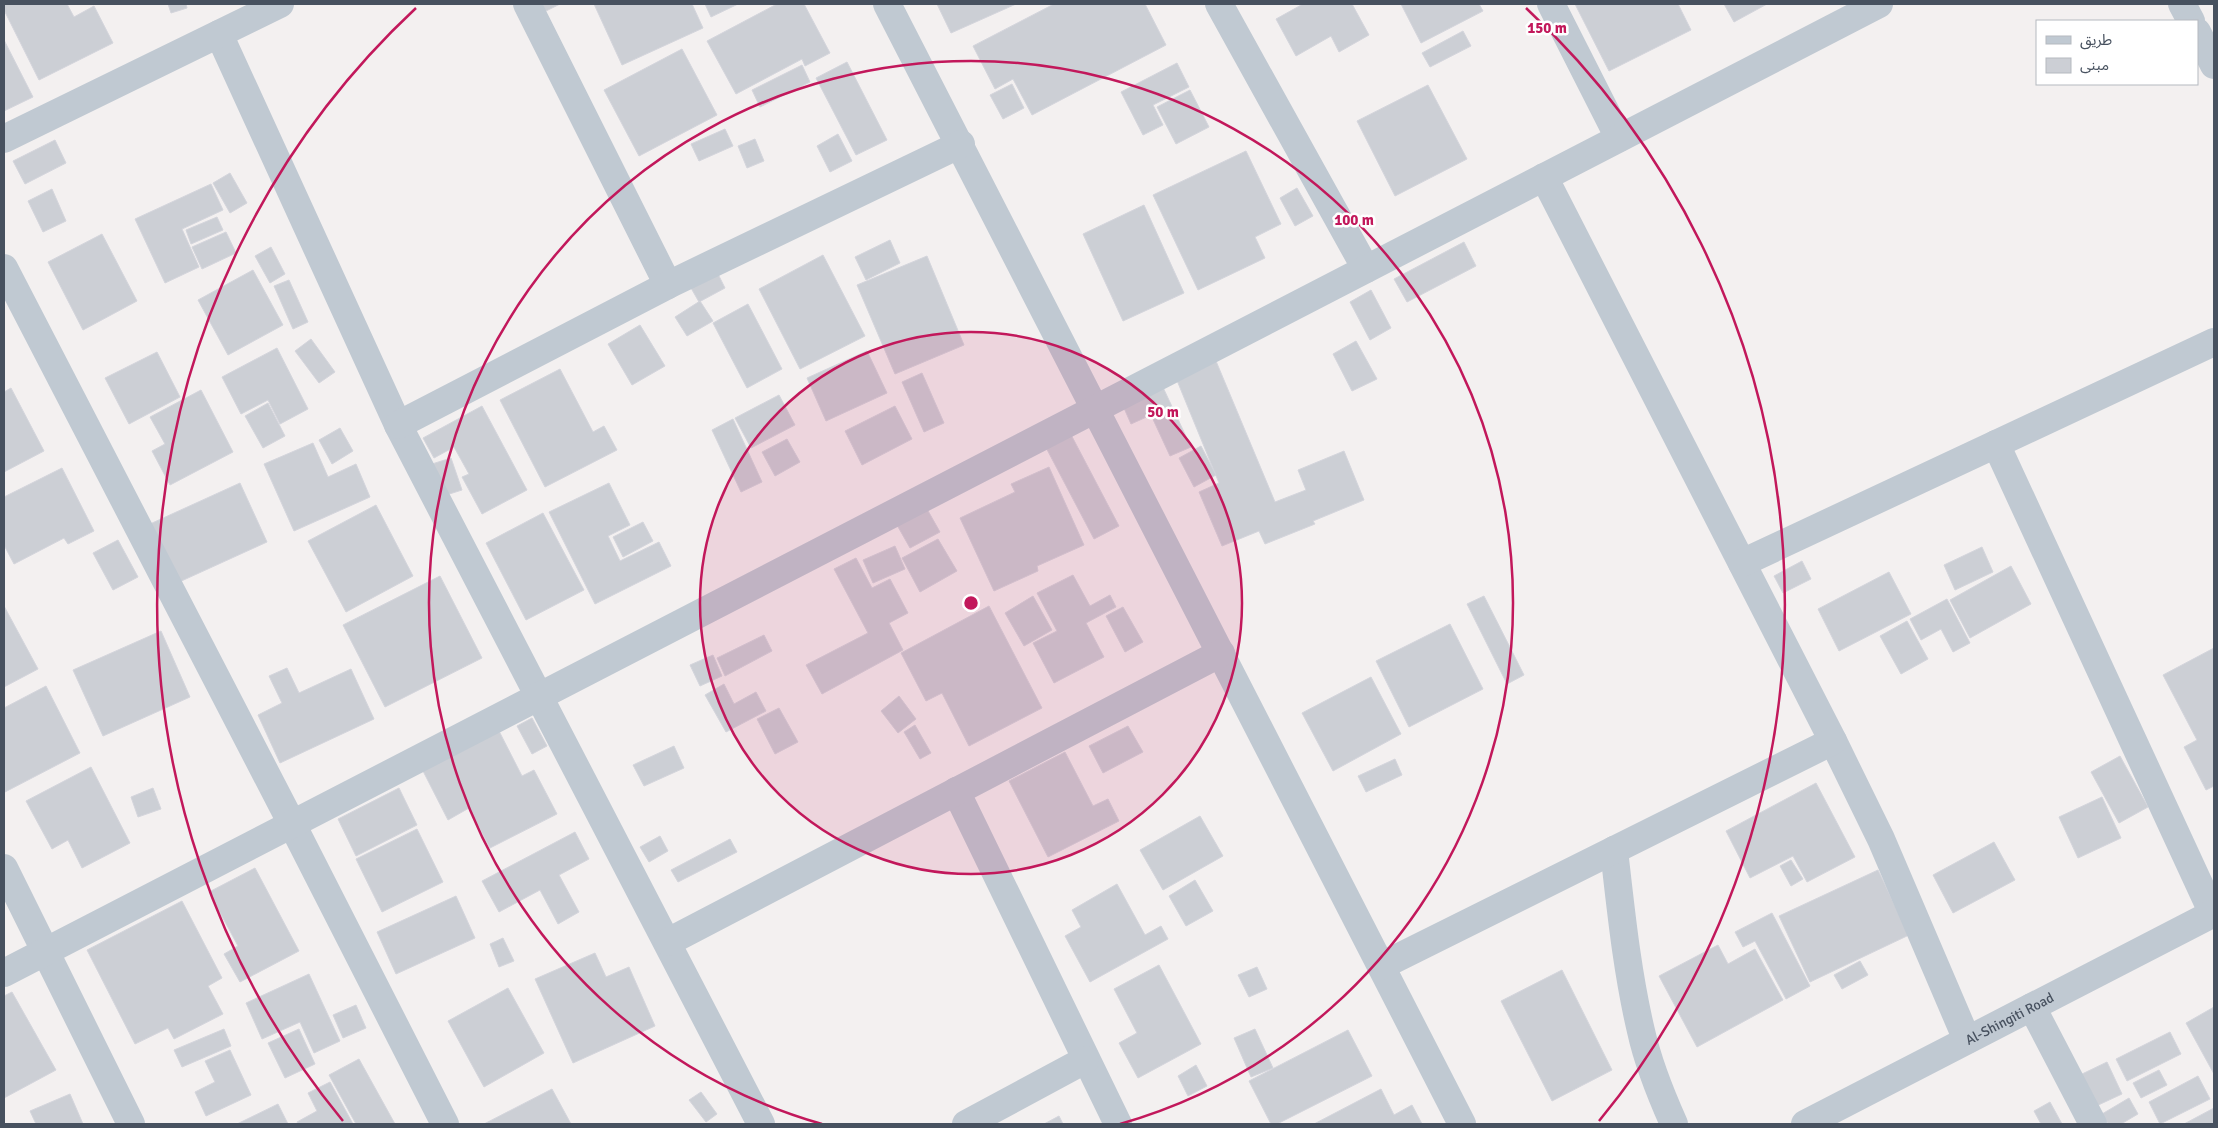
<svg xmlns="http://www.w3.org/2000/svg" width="2218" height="1128" font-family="Signika,'Noto Sans Arabic',sans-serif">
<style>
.building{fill:#cccfd5;stroke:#d4d5dc}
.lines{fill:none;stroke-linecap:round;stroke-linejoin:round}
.minor{stroke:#c0c9d2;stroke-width:28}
.ring{fill:none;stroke:#c2185b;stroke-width:2.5}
.labels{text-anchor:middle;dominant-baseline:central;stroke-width:5;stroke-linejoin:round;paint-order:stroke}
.street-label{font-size:14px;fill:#47515f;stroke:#fff}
.centre{fill:#c2185b;stroke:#fff;stroke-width:2.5}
.ring-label{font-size:15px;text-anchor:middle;font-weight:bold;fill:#c2185b;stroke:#fff;stroke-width:5;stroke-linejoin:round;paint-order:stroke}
</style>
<rect width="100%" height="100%" fill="#f3f0f0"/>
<g class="building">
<path d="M4,4H67L74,17L94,6L113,43L39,80L4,10Z"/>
<path d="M168,4H186L187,8L171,13Z"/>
<path d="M535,4H560L540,14Z"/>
<path d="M594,4H692L703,28L622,65Z"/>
<path d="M705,4H738L711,17Z"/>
<path d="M777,4H804L830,53L805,66L802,59L736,94L707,41Z"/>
<path d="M937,4H1016L951,33Z"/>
<path d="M1054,4H1145L1166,45L1032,115L1013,79L995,89L973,46Z"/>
<path d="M1303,4H1352L1369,35L1339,52L1331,36L1296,56L1276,19Z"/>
<path d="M1401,4H1479L1483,11L1421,43Z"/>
<path d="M1575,4H1678L1691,30L1609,71Z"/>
<path d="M1724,4H1767L1734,22Z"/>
<path d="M1463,31L1471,46L1430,67L1422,53Z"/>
<path d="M4,40L33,97L4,111Z"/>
<path d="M682,49L717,115L639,156L604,90Z"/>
<path d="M847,62L887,140L856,155L816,78Z"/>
<path d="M1177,63L1189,87L1153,105L1163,125L1143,135L1121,92Z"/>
<path d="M802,65L810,82L760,107L752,90Z"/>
<path d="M1012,84L1024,108L1003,119L990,95Z"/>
<path d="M1428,85L1467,159L1395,196L1357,121Z"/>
<path d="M1190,90L1209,127L1176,144L1157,107Z"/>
<path d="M725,129L733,146L699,161L691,144Z"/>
<path d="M838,134L852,161L830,172L817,146Z"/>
<path d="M755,139L764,161L747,168L738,146Z"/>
<path d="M55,140L66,163L25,184L13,161Z"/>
<path d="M1246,151L1281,224L1255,237L1265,258L1198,290L1153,195Z"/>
<path d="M230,173L247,203L230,213L213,183Z"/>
<path d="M211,184L223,210L182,229L199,267L165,283L135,219Z"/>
<path d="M1297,188L1313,216L1295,226L1280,198Z"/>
<path d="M52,189L66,221L43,232L28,201Z"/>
<path d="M1144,205L1184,293L1123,321L1083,234Z"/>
<path d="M217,217L223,230L191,244L186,230Z"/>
<path d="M226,232L236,253L202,269L192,247Z"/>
<path d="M102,234L137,301L83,330L48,262Z"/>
<path d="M890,240L900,263L866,280L855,257Z"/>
<path d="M1464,242L1476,266L1407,302L1394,279Z"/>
<path d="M271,247L285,274L270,283L255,256Z"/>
<path d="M823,255L865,336L800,369L759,289Z"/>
<path d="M927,256L964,345L895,374L857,285Z"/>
<path d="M253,270L283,325L228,355L198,300Z"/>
<path d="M718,274L725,288L699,302L691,288Z"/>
<path d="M289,280L308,322L293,329L274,286Z"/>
<path d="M1371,290L1391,328L1370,340L1350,302Z"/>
<path d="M700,301L713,321L687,336L675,317Z"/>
<path d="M748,304L782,369L747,388L713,323Z"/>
<path d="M640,325L665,366L632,385L608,344Z"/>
<path d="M311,339L335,372L319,383L295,351Z"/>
<path d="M1356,341L1377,379L1352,391L1333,354Z"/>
<path d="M277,348L308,409L280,424L268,400L241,414L222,377Z"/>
<path d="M867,351L887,393L826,421L807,378Z"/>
<path d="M157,352L180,397L129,424L105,378Z"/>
<path d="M1216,361L1275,502L1306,490L1298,470L1344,451L1364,500L1313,521L1315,524L1265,544L1259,531L1222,546L1199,492L1219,483L1176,378Z"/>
<path d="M560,369L593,432L604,426L617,450L545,487L500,400Z"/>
<path d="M922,373L944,423L924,432L902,382Z"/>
<path d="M1160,381L1191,447L1170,456L1151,415L1131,424L1120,399Z"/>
<path d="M11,388L44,451L4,472V392Z"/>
<path d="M201,390L233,452L170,485L152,451L165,444L150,417Z"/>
<path d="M779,395L795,425L751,448L735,418Z"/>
<path d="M268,403L285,436L263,448L245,416Z"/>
<path d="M482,406L527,490L482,514L462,477L469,474L454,447L434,458L423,438Z"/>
<path d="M895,406L912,439L862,465L845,431Z"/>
<path d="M733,419L762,482L741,492L712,430Z"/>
<path d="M1067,427L1119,526L1094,539L1042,440Z"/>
<path d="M340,428L353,451L332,464L319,440Z"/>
<path d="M787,439L800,462L775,476L762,452Z"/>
<path d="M313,443L328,477L356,464L370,497L294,531L264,464Z"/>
<path d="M1201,446L1216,475L1194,487L1179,458Z"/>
<path d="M451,458L462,490L443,496L432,464Z"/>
<path d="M1049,467L1084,545L1037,566L1038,571L994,591L960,518L1015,492L1011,484Z"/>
<path d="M62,468L94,531L68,544L64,538L14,564L4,545V497Z"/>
<path d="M240,483L267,542L177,583L150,524Z"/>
<path d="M609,483L630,525L608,536L620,561L659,542L671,566L595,604L549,512Z"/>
<path d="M376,505L413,576L346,612L308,541Z"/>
<path d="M927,509L940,532L910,548L897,525Z"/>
<path d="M543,513L584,590L526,620L486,543Z"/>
<path d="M643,522L653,541L623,557L613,537Z"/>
<path d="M938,539L957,571L920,592L902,558Z"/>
<path d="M118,540L138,577L113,590L93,553Z"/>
<path d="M895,546L905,569L873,583L863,560Z"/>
<path d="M1982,547L1993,572L1955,590L1944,565Z"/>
<path d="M856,558L872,588L890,579L908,613L889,623L903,650L822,694L806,665L868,633L834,569Z"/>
<path d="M1802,561L1811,579L1783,593L1774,576Z"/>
<path d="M2011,566L2031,604L1970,638L1950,600Z"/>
<path d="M1889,572L1911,614L1839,651L1818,609Z"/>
<path d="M1073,575L1090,606L1110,595L1116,607L1086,623L1104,657L1054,683L1033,643L1057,631L1037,593Z"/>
<path d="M440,576L482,658L385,707L343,625Z"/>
<path d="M1033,596L1052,630L1024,646L1005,613Z"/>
<path d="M1484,596L1524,675L1507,684L1467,604Z"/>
<path d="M1947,599L1970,643L1953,652L1941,629L1921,640L1910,619Z"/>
<path d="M4,606L38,669L4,687Z"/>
<path d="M989,606L1042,708L969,746L942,693L926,701L901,653Z"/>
<path d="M1123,607L1143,642L1125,652L1106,616Z"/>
<path d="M1907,621L1928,659L1901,674L1880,636Z"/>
<path d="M1450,624L1483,689L1409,727L1376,661Z"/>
<path d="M161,631L190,697L103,736L73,670Z"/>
<path d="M764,635L772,651L725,676L717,658Z"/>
<path d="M2214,648V786L2206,790L2184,747L2197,740L2163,675Z"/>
<path d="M713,655L722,676L700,686L690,665Z"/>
<path d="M287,668L299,693L351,669L374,719L280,763L258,715L282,703L269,676Z"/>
<path d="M1371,677L1401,734L1333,771L1302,713Z"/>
<path d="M724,684L734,704L756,692L766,711L726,732L705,695Z"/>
<path d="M46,686L80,753L5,792L4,708Z"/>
<path d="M899,696L916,719L898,733L881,711Z"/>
<path d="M779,708L798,742L775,754L757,719Z"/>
<path d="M532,718L547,746L532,754L517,726Z"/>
<path d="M915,725L931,753L920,759L904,732Z"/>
<path d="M1128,726L1143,752L1103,773L1089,746Z"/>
<path d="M499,731L522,776L534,770L557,814L490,848L469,808L448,820L423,771Z"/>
<path d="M674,746L684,768L644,786L633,765Z"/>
<path d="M1065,752L1093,806L1108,799L1119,821L1048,857L1009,781Z"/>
<path d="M2120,756L2148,807L2119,823L2091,772Z"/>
<path d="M1395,759L1402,775L1366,792L1358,776Z"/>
<path d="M91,767L130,843L82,868L68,840L52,849L26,801Z"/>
<path d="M1816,783L1855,857L1807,882L1793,856L1750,878L1726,831Z"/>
<path d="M153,788L161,809L138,817L131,797Z"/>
<path d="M399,788L417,825L356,856L338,819Z"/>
<path d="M2102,797L2121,838L2078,858L2059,817Z"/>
<path d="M1200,816L1223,856L1163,890L1140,850Z"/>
<path d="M417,829L443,882L382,912L356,859Z"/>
<path d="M575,832L589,859L559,875L579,912L558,924L540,890L499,912L482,881Z"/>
<path d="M660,836L668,851L649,862L640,847Z"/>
<path d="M730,839L737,852L678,882L671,870Z"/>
<path d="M1994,842L2015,880L1953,913L1933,875Z"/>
<path d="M1791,860L1803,879L1791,886L1780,866Z"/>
<path d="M255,868L299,951L240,982L224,954L238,946L209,892Z"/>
<path d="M1878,870L1909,935L1810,982L1779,916Z"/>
<path d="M1195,880L1213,911L1186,926L1169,896Z"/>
<path d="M1117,884L1145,935L1161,926L1168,939L1090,982L1065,936L1081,927L1072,910Z"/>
<path d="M456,896L475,938L396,974L377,932Z"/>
<path d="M182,901L222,978L208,986L223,1014L174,1039L168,1028L135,1044L87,950Z"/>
<path d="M1772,913L1810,986L1786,999L1755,941L1743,947L1735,932Z"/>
<path d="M503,938L514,961L499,967L490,944Z"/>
<path d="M1718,945L1728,964L1755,949L1783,1000L1697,1047L1659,976Z"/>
<path d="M595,953L606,977L629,967L655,1026L573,1063L535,979Z"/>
<path d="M1860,961L1868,975L1842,989L1834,975Z"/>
<path d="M1159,965L1201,1044L1138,1078L1119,1043L1137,1033L1114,989Z"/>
<path d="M1257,967L1267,989L1249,997L1238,975Z"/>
<path d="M1562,970L1612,1070L1552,1101L1501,1001Z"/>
<path d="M309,974L340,1041L314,1053L300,1022L262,1039L246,1003Z"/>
<path d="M508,988L544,1053L484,1087L448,1021Z"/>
<path d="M12,992L56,1070L4,1098V996Z"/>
<path d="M356,1005L366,1028L343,1038L333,1015Z"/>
<path d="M2214,1007V1074L2186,1023Z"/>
<path d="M224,1029L231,1046L182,1067L174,1050Z"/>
<path d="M299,1029L315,1064L285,1078L268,1043Z"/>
<path d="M1255,1029L1273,1068L1251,1077L1234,1038Z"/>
<path d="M1348,1030L1372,1076L1277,1124H1271L1249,1081Z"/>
<path d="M2170,1032L2181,1054L2127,1081L2116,1059Z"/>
<path d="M230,1050L251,1095L206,1116L195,1092L215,1082L205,1061Z"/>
<path d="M359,1059L395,1124H356L329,1075Z"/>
<path d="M2107,1062L2122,1094L2094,1107L2080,1075Z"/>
<path d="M1196,1065L1207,1086L1188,1096L1178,1076Z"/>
<path d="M2159,1070L2167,1085L2141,1098L2133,1083Z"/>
<path d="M2198,1076L2210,1099L2160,1124L2149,1102Z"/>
<path d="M330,1082L353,1124H298L297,1122L317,1111L308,1093Z"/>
<path d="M552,1089L571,1124H484Z"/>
<path d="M1381,1089L1394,1115L1412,1105L1422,1124H1314Z"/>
<path d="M701,1092L717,1114L706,1122L689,1100Z"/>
<path d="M70,1094L83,1124H36L30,1111Z"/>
<path d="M2129,1098L2138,1114L2121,1124H2108L2102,1114Z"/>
<path d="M2050,1102L2062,1124H2041L2034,1111Z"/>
<path d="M278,1104L288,1124H237Z"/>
<path d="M2214,1108V1124H2184Z"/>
<path d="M1059,1116L1063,1124H1044Z"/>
</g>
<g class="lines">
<g class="minor">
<path d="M527,4L668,285"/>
<path d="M887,4L1462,1124"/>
<path d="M1219,4L1366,269"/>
<path d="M1551,4L1619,138"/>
<path d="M2182,4L2191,21"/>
<path d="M2197,32L2214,65"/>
<path d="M219,34L398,425L761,1124"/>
<path d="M4,139L280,4"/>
<path d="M1544,177L1833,741L1881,839L1967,1040"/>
<path d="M4,268L292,824L445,1124"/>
<path d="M398,425L668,285L961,144"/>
<path d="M1996,444L2213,914"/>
<path d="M1742,563L2214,342"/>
<path d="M956,791L1118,1124"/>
<path d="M1614,850C1621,911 1627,972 1641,1031C1648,1063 1661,1095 1674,1124"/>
<path d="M4,868L131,1124"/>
<path d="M668,942L1221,653"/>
<path d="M1381,966L1833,741"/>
<path d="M4,973L1879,4"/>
<path d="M2032,1007L2093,1124"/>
<path d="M966,1124L1085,1060"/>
<path id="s1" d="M1805,1124L2214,913"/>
</g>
</g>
<circle cx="971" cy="603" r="271" fill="#c2185b" fill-opacity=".12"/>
<g class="ring">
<circle cx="971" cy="603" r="271"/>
<path d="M822 1124A542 542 0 1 1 1120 1124"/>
<path d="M343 1121A814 814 0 0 1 416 8M1526 8A814 814 0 0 1 1599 1121"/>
</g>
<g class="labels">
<g class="street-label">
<text stroke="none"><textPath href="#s1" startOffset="230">Al-Shingiti Road</textPath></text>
</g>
</g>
<circle cx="971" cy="603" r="8" class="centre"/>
<g class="ring-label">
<text x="1547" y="33">150 m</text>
<text x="1354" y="225">100 m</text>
<text x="1163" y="417">50 m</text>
</g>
<rect width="2218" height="1128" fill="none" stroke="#47515f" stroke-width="10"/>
<rect x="2036" y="20" width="162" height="65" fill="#ffffff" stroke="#b5b9bf"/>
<rect x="2046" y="36" width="25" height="8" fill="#c0c9d2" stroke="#b5b9bf"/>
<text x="2080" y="45" font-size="15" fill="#47515f">طريق</text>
<rect x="2046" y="58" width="25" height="15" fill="#cccfd5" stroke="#b5b9bf"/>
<text x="2080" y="70" font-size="15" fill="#47515f">مبنى</text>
</svg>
